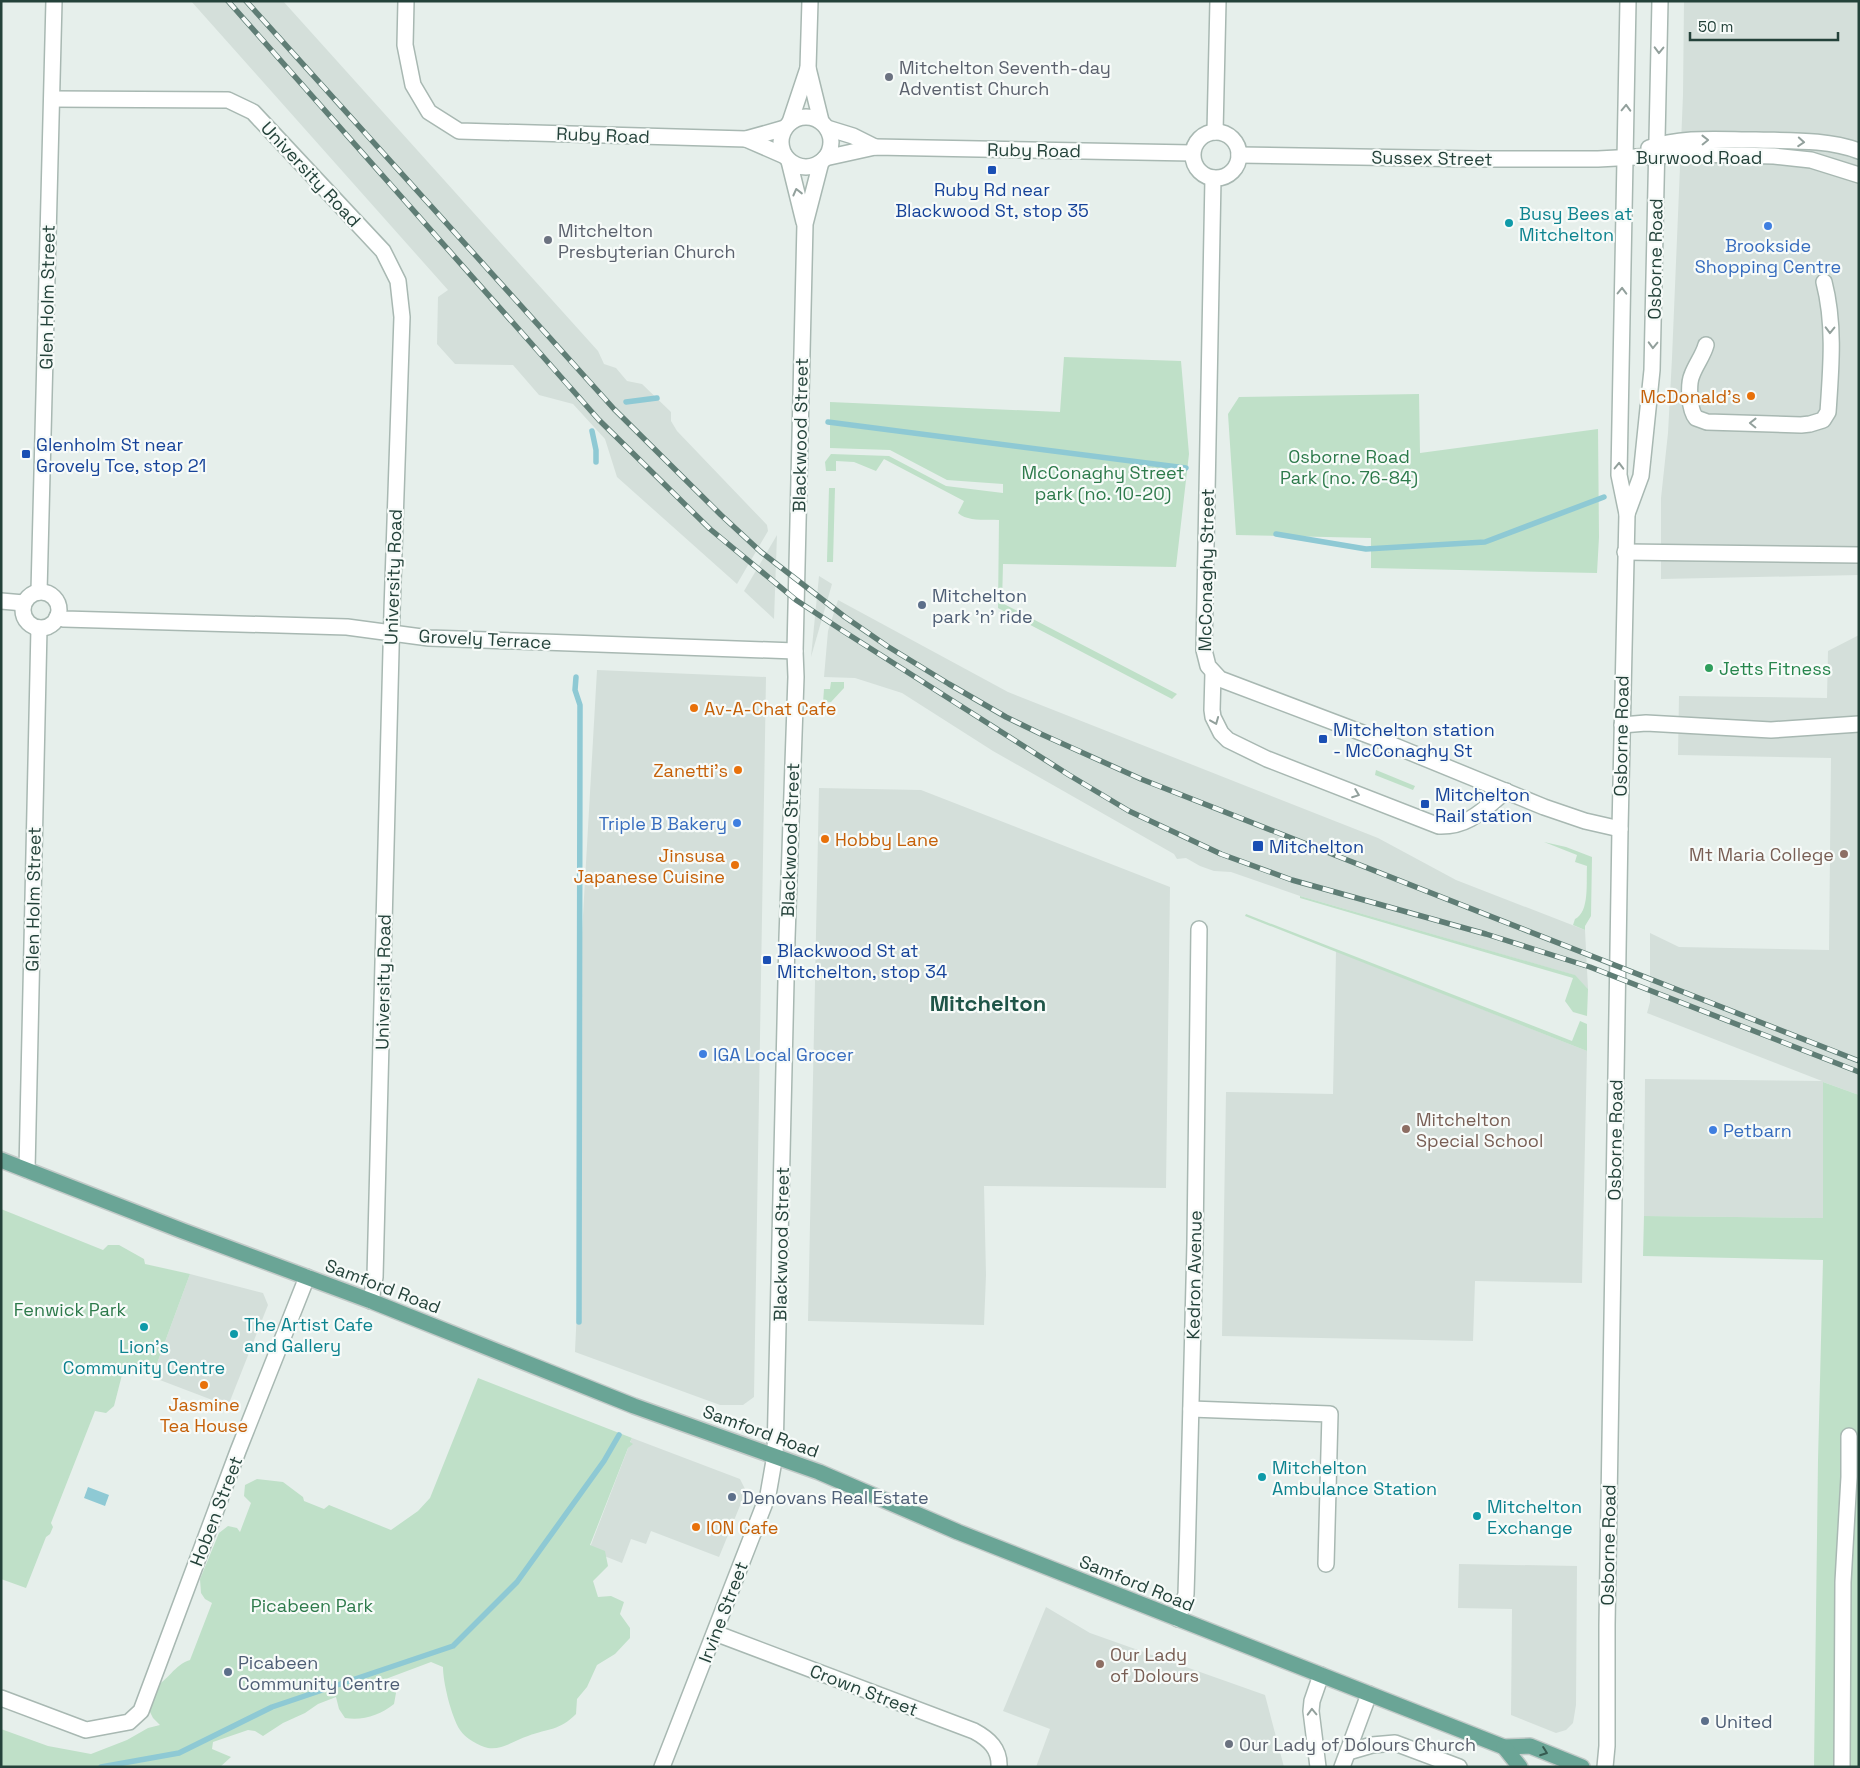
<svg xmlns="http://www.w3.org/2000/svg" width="1860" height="1768" font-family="'Space Grotesk',sans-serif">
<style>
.built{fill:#d4dfda}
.green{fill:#bfe0c8}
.water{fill:#8ec9d4}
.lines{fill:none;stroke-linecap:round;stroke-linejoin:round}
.stream{stroke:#8ec9d4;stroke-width:5.5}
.minor-casing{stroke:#a8b8b2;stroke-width:18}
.major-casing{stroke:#c2cac8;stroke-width:18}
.minor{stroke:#fff;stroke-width:15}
.major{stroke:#6aa596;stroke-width:15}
.rail-casing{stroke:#5f7d75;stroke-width:5.5}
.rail{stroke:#f7fbf9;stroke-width:4;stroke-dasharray:11;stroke-linecap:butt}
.oneway{stroke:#92a09c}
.oneway2{stroke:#365b51}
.worship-dot{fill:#6b7280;stroke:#f7fbf9;stroke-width:2}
.transit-dot{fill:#1a4fb4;stroke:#f7fbf9;stroke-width:2}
.culture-dot{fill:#0f9aa8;stroke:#f7fbf9;stroke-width:2}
.shop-dot{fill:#3f7fe0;stroke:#f7fbf9;stroke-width:2}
.food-dot{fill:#e8710a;stroke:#f7fbf9;stroke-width:2}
.service-dot{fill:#5c6f8a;stroke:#f7fbf9;stroke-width:2}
.leisure-dot{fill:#2e9e5b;stroke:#f7fbf9;stroke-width:2}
.education-dot{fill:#8d6e63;stroke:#f7fbf9;stroke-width:2}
.labels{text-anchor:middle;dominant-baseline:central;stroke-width:4.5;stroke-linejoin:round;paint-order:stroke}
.worship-label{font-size:18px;fill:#5b616d;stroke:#f7fbf9;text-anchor:start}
.street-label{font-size:18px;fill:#24423a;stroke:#f7fbf9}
.transit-label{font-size:18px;fill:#164399;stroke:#f7fbf9;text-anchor:start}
.culture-label{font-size:18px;fill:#0d838f;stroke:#f7fbf9;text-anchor:start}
.shop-label{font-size:18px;fill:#366cbe;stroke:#f7fbf9;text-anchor:start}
.food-label{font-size:18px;fill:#c56008;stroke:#f7fbf9;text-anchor:end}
.park-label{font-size:18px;fill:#2d7a4b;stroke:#f7fbf9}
.service-label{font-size:18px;fill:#4e5e75;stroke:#f7fbf9;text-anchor:start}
.leisure-label{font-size:18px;fill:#27864d;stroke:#f7fbf9;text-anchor:start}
.education-label{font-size:18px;fill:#785e54;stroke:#f7fbf9;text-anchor:start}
.district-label{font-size:22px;font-weight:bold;fill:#1f5548;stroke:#f7fbf9}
</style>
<rect width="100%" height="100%" fill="#e6efeb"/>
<g class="built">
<path d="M191,1H283L598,351L604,364L616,368L627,381L642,384L671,412V421L677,431L767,525L768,531L737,584L617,477L605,439L573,404L539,395L513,365L455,364L437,344L438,297L448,290Z"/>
<path d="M1684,1H1859V575L1661,579V498L1668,433L1672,358L1683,95Z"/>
<path d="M777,535L774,619L744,591Z"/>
<path d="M819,576L832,584L811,657Z"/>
<path d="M838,600L1008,692L1378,838L1456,880L1585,930L1588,989L1574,975L1300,896L1231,872L1214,871L1200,866L1186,858L1177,859L1174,854L993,751L902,693L855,678L824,677L828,631Z"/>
<path d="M1859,635V1095L1823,1082V1218L1644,1216L1645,1079L1822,1081L1647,1013L1650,1002V933L1679,947L1829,950L1831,758L1678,755L1679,696L1827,698L1828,651Z"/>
<path d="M597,670L766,677L754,1397L743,1405H720L575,1352L579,1265L580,968Z"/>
<path d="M819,788L921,790L1170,887L1166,1188L984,1186L986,1275L984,1325L808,1321Z"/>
<path d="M1336,951L1587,1051L1582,1283L1475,1281L1473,1341L1222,1336L1226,1092L1333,1094Z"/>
<path d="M190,1274L263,1293L268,1305L228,1406L152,1377Z"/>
<path d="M632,1438L740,1479L746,1491L719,1557L651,1531L646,1544L631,1539L622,1563L589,1550Z"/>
<path d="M1459,1564L1577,1566L1576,1705L1573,1723L1566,1730L1556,1733L1511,1715L1512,1609L1458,1608Z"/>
<path d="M1046,1607L1090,1633L1265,1695L1284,1767H1036L1050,1729L1003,1711Z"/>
</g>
<g class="green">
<path d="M1064,357L1181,361L1189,454L1176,567L1003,564L1002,603L1177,694L1172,699L998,608L999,520C986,519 968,522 958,513L964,501L884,459L876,471L854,462L836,461V471H826L825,462L831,454L889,456L946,486L1003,493V484L947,480L890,450L830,448V402L1060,412Z"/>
<path d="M1419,394L1420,453L1598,429L1599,537L1597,573L1371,568V538L1236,535L1228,414L1239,397Z"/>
<path d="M829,488H835L833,562H827Z"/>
<path d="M831,682H844V688L831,702L823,703L824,689H830Z"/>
<path d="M1376,770L1415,786L1413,790L1375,775Z"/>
<path d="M1544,842L1566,847L1592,857L1591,916L1585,926V930L1573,925L1575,919C1590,912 1586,881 1587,866L1575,862L1577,855Z"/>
<path d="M1300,896L1575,975L1588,989L1587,1016L1573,1012L1565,1001L1573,978L1300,898Z"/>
<path d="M1246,914L1572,1041L1580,1021L1587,1024V1051L1245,916Z"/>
<path d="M1823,1082L1859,1095V1767H1814L1818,1460L1823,1260L1643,1256L1644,1216L1823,1218Z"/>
<path d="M1,1209L103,1250L108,1245H119L144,1259L145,1264L190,1274L152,1377L124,1367L114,1406L106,1413L95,1411L51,1523L53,1527L50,1534L46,1537L26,1588L1,1579Z"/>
<path d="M478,1378L632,1438L630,1442L633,1444L628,1448L590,1545L605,1551L608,1566L593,1581L598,1597L611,1596L624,1602L620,1614L630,1628V1638L615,1654L597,1665L587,1687L577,1699L576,1714C559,1731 549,1728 528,1736C515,1740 503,1750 488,1748C479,1746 465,1738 460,1730C451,1716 443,1682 443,1667L431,1662L383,1680L391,1681L396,1693L394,1704C380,1715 363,1721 345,1718L339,1709L336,1697L318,1704L305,1713L283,1723L263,1736L255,1731L248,1730L213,1742L212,1749L231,1757L220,1767H1V1729L48,1746L91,1754L127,1740L148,1728L160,1725L153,1718L149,1710L154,1687C168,1681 174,1665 190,1660L212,1603L205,1599L201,1593L200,1579L219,1533L228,1526L237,1528L240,1532L251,1503L244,1496L245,1485L257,1479L283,1482L303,1497L304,1501L324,1509L329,1505L391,1530L418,1511L430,1498Z"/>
</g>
<path class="water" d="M88,1487L109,1495L105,1506L84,1498Z"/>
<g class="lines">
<g class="stream">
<path d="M626,402L657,398"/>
<path d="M828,422L1186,468"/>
<path d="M592,431L596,450V462"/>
<path d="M1276,534L1366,549L1485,542L1604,497"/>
<path d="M576,677L575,690L580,705L579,1322"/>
<path d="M101,1767L179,1753L272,1707L453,1646L517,1582L604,1461L619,1435"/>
</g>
<g class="minor-casing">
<g id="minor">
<path d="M406,1L405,45L413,85L429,112L459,131L746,139L785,128"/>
<path d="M810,1L808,68L821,121"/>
<path d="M52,99L228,100L253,112L383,251L398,281L402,317L392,611L375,1277L371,1301"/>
<circle cx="806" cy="142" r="25"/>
<path d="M790,122L808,68"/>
<path d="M827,128L853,136L875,147"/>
<circle cx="1216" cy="155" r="23"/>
<path d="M1215,132L1218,1"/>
<path d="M746,139L785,156"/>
<path d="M1649,148C1683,136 1721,140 1756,140C1789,141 1827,139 1859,151"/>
<path d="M1239,155L1478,159H1598L1692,154L1774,156L1811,160L1859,175"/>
<path d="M825,158L875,147L1192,153"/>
<path d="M789,161L804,222"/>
<path d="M1213,178L1204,650L1208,666L1220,679L1373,737L1544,807L1585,821L1620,829"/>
<path d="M1706,345C1703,356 1696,364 1692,375C1688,384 1689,410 1696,418L1707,422L1801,425L1810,424L1823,420L1828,412C1831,369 1835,324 1824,282"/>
<path d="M1627,514L1641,476L1652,370L1660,1"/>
<path d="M1625,552L1859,555"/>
<circle cx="41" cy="610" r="18"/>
<path d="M39,592L54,1"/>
<path d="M1,601L24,603"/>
<path d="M57,617L64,619L347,627L429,638L795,651"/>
<path d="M1213,673L1212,710L1213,717L1221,733L1228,740L1267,759L1439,826C1469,827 1484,809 1506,791"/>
<path d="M1622,725L1646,723L1771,730L1859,724"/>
<path d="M27,1170L39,628"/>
<path d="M1191,1409L1330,1414L1326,1564"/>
<path d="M1178,1619L1186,1594L1187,1561L1195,1243L1199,929"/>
<path d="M715,1633L974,1731C989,1739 1000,1749 999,1767"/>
<path d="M1,1698L86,1730L129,1722L141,1711L238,1451L307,1277"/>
<path d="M1348,1752L1372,1745L1395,1743L1459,1767"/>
<path d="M662,1767L768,1495L775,1455L787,938L796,677L795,651L805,224L821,162"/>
<path d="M1318,1767L1311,1711L1312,1701L1321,1675"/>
<path d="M1342,1767L1369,1694"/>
<path d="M1605,1767L1607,1746V1625L1620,829L1627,514L1619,475L1628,1"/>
<path d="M1842,1767L1843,1582L1849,1477V1436"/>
</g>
</g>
<g class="major-casing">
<g id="major">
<path d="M1,1160L183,1231L371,1301L634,1406L819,1472L958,1532L1504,1747L1530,1746L1582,1767"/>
<path d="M1504,1747L1520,1767"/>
</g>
</g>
<use href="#minor" class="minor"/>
<use href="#major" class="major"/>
<g class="rail-casing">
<g id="rail">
<path d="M228,1L599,420L710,529L796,600L843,631L1069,775L1129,811L1221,854L1292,880L1486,934L1590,967L1859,1072"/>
<path d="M246,1L614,409L721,515L761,552L845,617L887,646L949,684L1006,717L1041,734L1141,779L1859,1061"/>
</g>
</g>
<use href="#rail" class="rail"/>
</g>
<defs><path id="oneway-chevron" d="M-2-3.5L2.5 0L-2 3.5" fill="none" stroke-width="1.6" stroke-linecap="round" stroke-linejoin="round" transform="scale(1.25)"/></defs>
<g class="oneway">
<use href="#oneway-chevron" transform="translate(1659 50) rotate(91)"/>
<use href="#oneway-chevron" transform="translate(1626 108) rotate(-88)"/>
<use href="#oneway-chevron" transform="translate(1705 140) rotate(-1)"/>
<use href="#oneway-chevron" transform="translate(1801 142) rotate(4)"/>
<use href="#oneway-chevron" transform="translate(797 192) rotate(-104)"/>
<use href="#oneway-chevron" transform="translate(1622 291) rotate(-89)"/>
<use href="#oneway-chevron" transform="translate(1830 330) rotate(91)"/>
<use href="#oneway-chevron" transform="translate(1653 345) rotate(92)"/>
<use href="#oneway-chevron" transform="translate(1753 423) rotate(-179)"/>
<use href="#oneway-chevron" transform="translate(1619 466) rotate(-89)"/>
<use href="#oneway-chevron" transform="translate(1215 721) rotate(68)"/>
<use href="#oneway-chevron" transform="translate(1356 794) rotate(21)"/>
<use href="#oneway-chevron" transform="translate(1312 1712) rotate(-92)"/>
</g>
<use class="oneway2" href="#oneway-chevron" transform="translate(1544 1752) rotate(20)"/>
<g class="worship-dot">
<circle cx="889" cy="77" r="5"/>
<circle cx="548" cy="240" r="5"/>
<circle cx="1229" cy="1744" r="5"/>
</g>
<g class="transit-dot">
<rect x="987" y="165" width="10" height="10" rx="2.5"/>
<rect x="21" y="449" width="10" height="10" rx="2.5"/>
<rect x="1318" y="734" width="10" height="10" rx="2.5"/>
<rect x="1420" y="799" width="10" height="10" rx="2.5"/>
<rect x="1252" y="840" width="12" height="12" rx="2.5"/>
<rect x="762" y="955" width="10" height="10" rx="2.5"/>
</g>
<g class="culture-dot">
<circle cx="1509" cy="223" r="5"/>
<circle cx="144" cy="1327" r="5"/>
<circle cx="234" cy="1334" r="5"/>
<circle cx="1262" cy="1477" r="5"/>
<circle cx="1477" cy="1516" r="5"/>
</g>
<g class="shop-dot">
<circle cx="1768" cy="226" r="5"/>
<circle cx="737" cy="823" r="5"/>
<circle cx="703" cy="1054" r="5"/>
<circle cx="1713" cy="1130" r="5"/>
</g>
<g class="food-dot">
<circle cx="1751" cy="396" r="5"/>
<circle cx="694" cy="708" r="5"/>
<circle cx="738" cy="770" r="5"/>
<circle cx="825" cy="839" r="5"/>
<circle cx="735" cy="865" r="5"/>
<circle cx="204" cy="1385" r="5"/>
<circle cx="696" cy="1527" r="5"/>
</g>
<g class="service-dot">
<circle cx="922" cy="605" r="5"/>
<circle cx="732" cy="1497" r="5"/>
<circle cx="228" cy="1672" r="5"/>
<circle cx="1705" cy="1721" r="5"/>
</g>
<circle class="leisure-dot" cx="1709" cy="668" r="5"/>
<g class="education-dot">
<circle cx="1844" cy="854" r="5"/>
<circle cx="1406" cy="1129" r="5"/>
<circle cx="1100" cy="1664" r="5"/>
</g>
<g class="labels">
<g class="worship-label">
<text x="899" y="67">Mitchelton Seventh-day<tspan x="899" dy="21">Adventist Church</tspan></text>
<text x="558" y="230">Mitchelton<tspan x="558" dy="21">Presbyterian Church</tspan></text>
<text x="1239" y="1744">Our Lady of Dolours Church</text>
</g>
<g class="street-label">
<text transform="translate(603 135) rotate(2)">Ruby Road</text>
<text transform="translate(1034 150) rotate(1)">Ruby Road</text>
<text x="1699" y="157">Burwood Road</text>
<text transform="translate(1432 158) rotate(1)">Sussex Street</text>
<text transform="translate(311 174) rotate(47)">University Road</text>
<text transform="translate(1655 259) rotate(-89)">Osborne Road</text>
<text transform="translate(47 297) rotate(-89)">Glen Holm Street</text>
<text transform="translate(800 435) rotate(-89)">Blackwood Street</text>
<text transform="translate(1206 570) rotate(-89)">McConaghy Street</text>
<text transform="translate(393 577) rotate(-88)">University Road</text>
<text transform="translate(485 639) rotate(3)">Grovely Terrace</text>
<text transform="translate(1621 736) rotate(-89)">Osborne Road</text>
<text transform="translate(790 840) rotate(-88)">Blackwood Street</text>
<text transform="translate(33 899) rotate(-89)">Glen Holm Street</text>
<text transform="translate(383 982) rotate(-89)">University Road</text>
<text transform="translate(1615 1140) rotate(-89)">Osborne Road</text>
<text transform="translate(781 1244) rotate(-89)">Blackwood Street</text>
<text transform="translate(1194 1275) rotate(-89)">Kedron Avenue</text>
<text transform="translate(383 1286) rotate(21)">Samford Road</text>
<text transform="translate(761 1431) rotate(20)">Samford Road</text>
<text transform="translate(216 1511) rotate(-69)">Hoben Street</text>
<text transform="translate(1608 1545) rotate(-89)">Osborne Road</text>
<text transform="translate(1137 1583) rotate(22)">Samford Road</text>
<text transform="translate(723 1612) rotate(-69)">Irvine Street</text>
<text transform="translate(864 1690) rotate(21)">Crown Street</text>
</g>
<g class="transit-label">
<text x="992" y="189" text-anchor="middle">Ruby Rd near<tspan x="992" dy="21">Blackwood St, stop 35</tspan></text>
<text x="36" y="444">Glenholm St near<tspan x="36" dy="21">Grovely Tce, stop 21</tspan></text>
<text x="1333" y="729">Mitchelton station<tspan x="1333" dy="21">- McConaghy St</tspan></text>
<text x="1435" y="794">Mitchelton<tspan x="1435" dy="21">Rail station</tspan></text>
<text x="1269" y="846">Mitchelton</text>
<text x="777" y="950">Blackwood St at<tspan x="777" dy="21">Mitchelton, stop 34</tspan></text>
</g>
<g class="culture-label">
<text x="1519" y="213">Busy Bees at<tspan x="1519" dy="21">Mitchelton</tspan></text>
<text x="244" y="1324">The Artist Cafe<tspan x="244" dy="21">and Gallery</tspan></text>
<text x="144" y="1346" text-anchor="middle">Lion's<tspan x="144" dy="21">Community Centre</tspan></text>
<text x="1272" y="1467">Mitchelton<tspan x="1272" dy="21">Ambulance Station</tspan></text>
<text x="1487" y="1506">Mitchelton<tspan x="1487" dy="21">Exchange</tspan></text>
</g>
<g class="shop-label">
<text x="1768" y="245" text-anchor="middle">Brookside<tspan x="1768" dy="21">Shopping Centre</tspan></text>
<text x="727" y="823" text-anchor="end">Triple B Bakery</text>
<text x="713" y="1054">IGA Local Grocer</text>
<text x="1723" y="1130">Petbarn</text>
</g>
<g class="food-label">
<text x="1741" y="396">McDonald's</text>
<text x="704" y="708" text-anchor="start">Av-A-Chat Cafe</text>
<text x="728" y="770">Zanetti's</text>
<text x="835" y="839" text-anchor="start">Hobby Lane</text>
<text x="725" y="855">Jinsusa<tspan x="725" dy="21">Japanese Cuisine</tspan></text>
<text x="204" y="1404" text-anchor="middle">Jasmine<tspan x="204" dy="21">Tea House</tspan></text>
<text x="706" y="1527" text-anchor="start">ION Cafe</text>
</g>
<g class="park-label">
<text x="1349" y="456">Osborne Road<tspan x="1349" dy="21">Park (no. 76-84)</tspan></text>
<text x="1103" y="472">McConaghy Street<tspan x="1103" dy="21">park (no. 10-20)</tspan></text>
<text x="70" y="1309">Fenwick Park</text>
<text x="312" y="1605">Picabeen Park</text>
</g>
<g class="service-label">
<text x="932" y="595">Mitchelton<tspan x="932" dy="21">park 'n' ride</tspan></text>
<text x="742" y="1497">Denovans Real Estate</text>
<text x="238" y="1662">Picabeen<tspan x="238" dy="21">Community Centre</tspan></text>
<text x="1715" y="1721">United</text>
</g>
<g class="leisure-label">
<text x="1719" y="668">Jetts Fitness</text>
</g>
<g class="education-label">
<text x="1834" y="854" text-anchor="end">Mt Maria College</text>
<text x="1416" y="1119">Mitchelton<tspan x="1416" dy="21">Special School</tspan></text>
<text x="1110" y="1654">Our Lady<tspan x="1110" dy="21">of Dolours</tspan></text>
</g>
<g class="district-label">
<text x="988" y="1003">Mitchelton</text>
</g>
</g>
<rect width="1860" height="1768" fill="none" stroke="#24423a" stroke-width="5"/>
<path d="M1690 32v8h148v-8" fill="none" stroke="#24423a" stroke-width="2.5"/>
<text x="1698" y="32" font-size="15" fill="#24423a" stroke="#f7fbf9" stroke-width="4" paint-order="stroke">50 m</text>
</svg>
